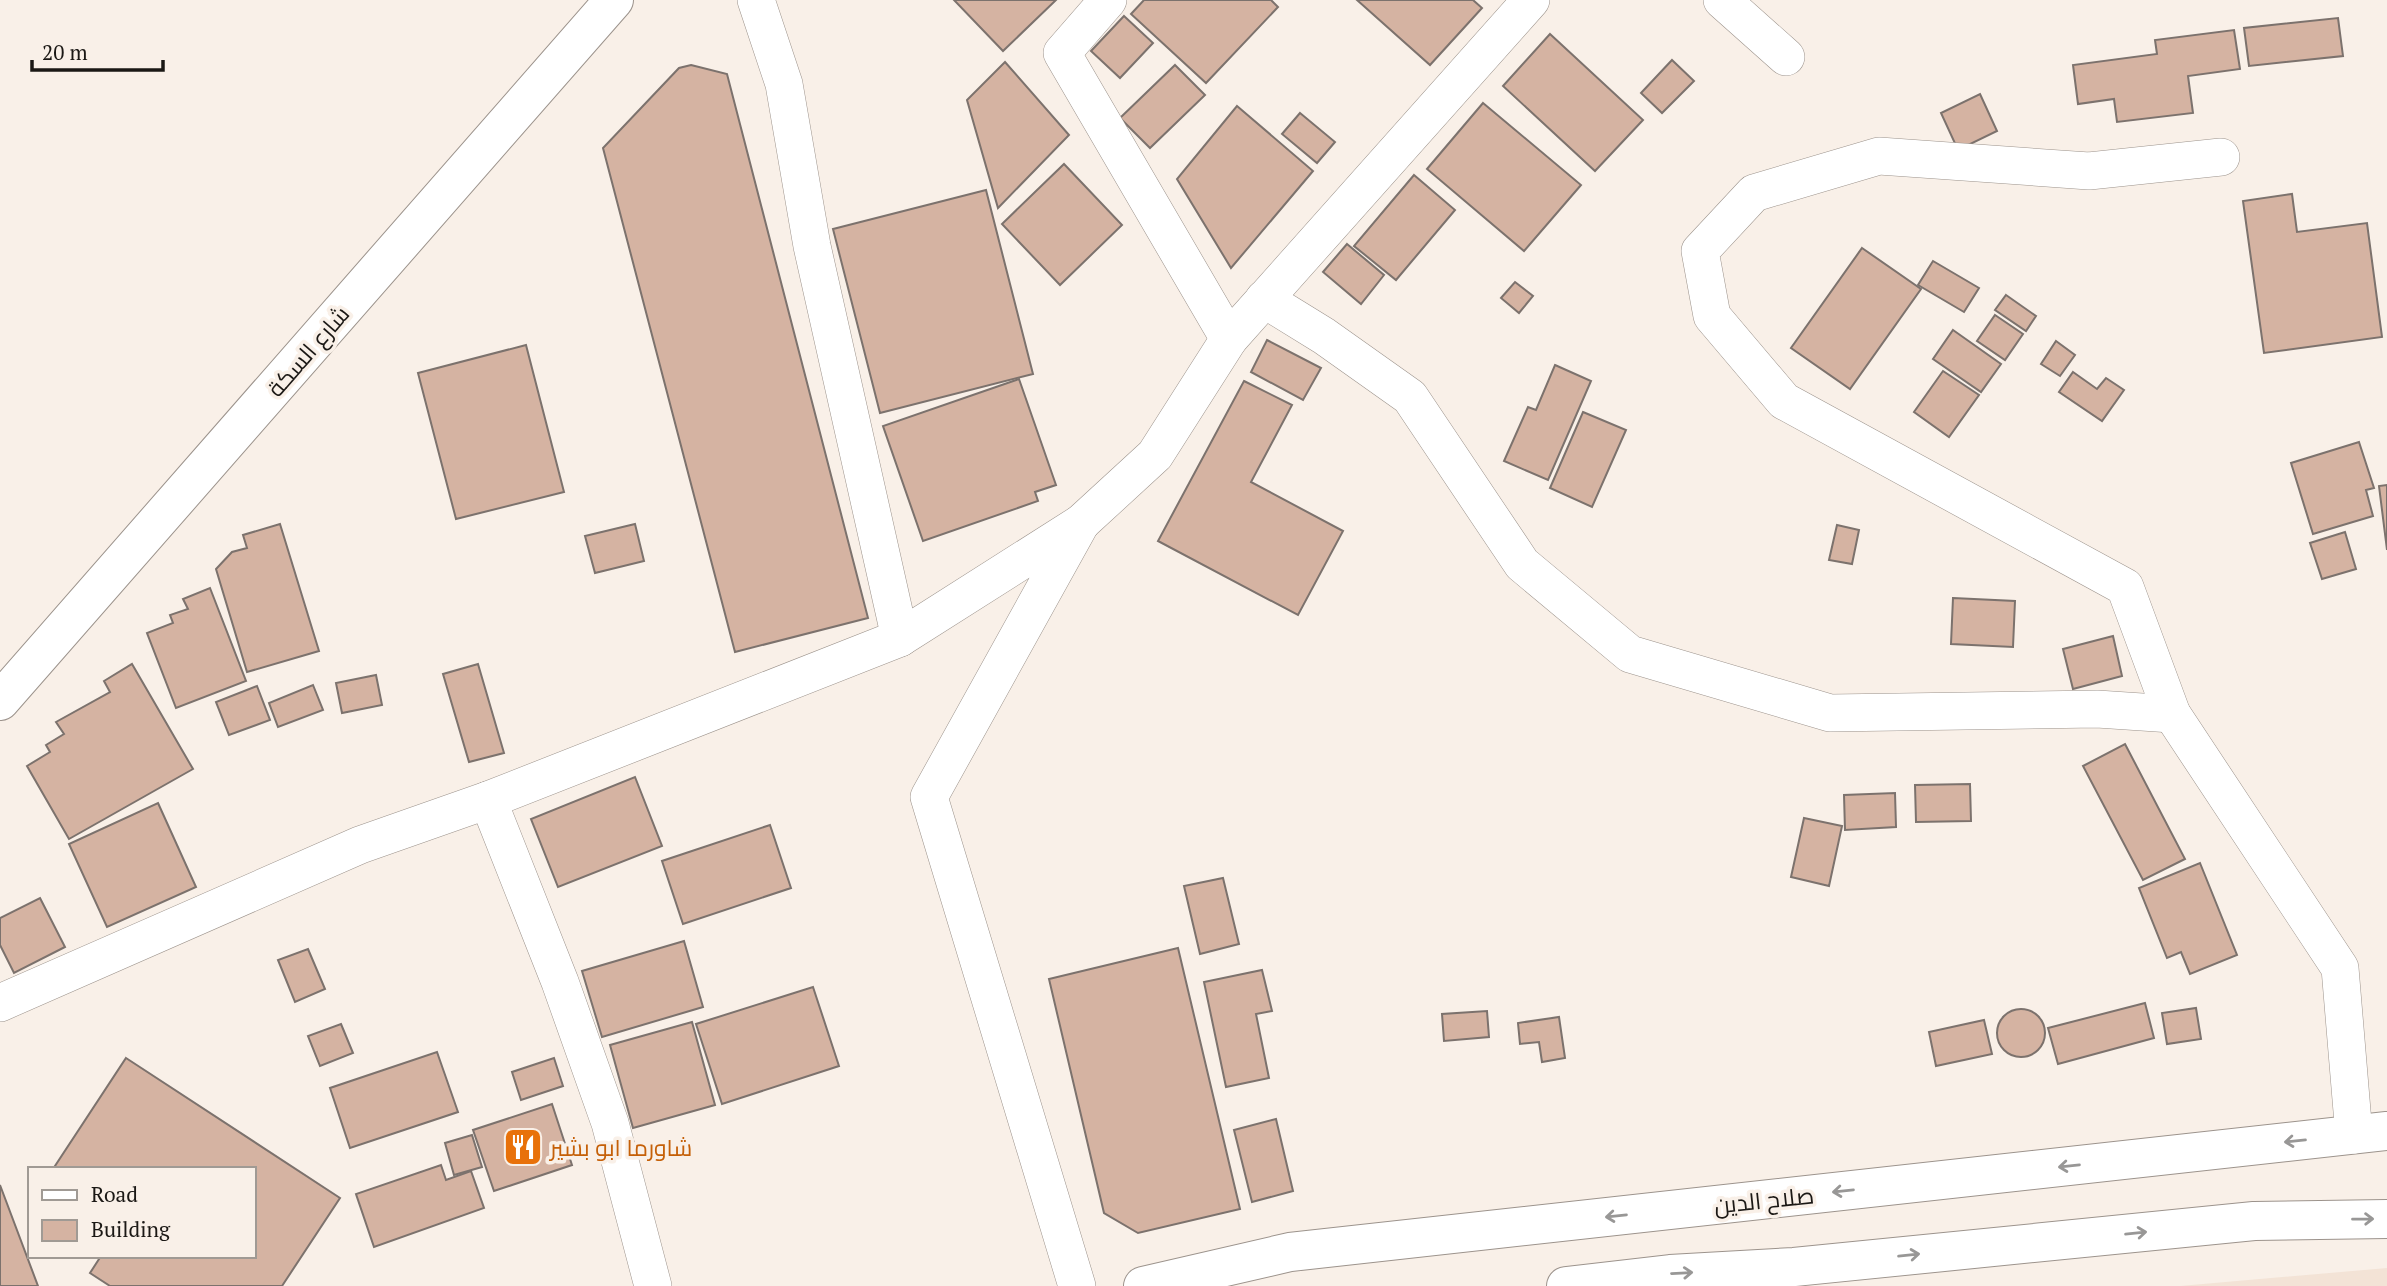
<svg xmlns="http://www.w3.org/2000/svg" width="2387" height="1286" font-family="'PT Serif',Cairo,serif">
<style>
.built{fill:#f3e3d6}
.building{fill:#d5b3a2;stroke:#7c726d;stroke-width:2}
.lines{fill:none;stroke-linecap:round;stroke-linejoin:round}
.minor-casing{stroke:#9c938c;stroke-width:38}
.tertiary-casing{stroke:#9c938c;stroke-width:40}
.trunk-casing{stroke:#9c938c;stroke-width:40}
.minor{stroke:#fff;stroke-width:37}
.tertiary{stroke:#fff;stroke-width:38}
.trunk{stroke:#fff;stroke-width:38}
.oneway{stroke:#989796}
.labels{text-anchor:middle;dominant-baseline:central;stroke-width:7;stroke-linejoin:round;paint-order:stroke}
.street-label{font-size:23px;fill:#1b1815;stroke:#f9f0e8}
.food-label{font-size:23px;fill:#c56008;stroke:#f9f0e8;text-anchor:start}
</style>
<rect width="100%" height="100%" fill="#f9f0e8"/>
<path class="built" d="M2387,1268V1286H2180Z"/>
<g class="building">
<path d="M954,0H1056L1003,51Z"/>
<path d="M1144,0H1271L1278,7L1206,83L1131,14Z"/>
<path d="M1357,0H1473L1482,8L1430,65Z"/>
<path d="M1124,16L1153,43L1120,78L1091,51Z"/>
<path d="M2338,18L2343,56L2249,66L2244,28Z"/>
<path d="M2234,30L2240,69L2188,76L2193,113L2117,122L2114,99L2078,104L2073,65L2157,54L2155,40Z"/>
<path d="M1550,34L1643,120L1595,171L1503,86Z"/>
<path d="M1672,60L1694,81L1662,113L1641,93Z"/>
<path d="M1005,62L1069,135L998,208L967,100Z"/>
<path d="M691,65L727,74L868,618L735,652L603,148L679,68Z"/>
<path d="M1175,65L1205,95L1150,148L1120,118Z"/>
<path d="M1980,94L1997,131L1958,150L1941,113Z"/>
<path d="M1483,103L1581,185L1524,251L1427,169Z"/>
<path d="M1237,106L1313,171L1231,268L1177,179Z"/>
<path d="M1300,113L1335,142L1317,163L1282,134Z"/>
<path d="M1064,164L1122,225L1060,285L1002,224Z"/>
<path d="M1414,175L1455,210L1396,280L1354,246Z"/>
<path d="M986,190L1033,374L880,413L833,229Z"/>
<path d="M2292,194L2297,232L2367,223L2382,337L2264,353L2243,201Z"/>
<path d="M1347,244L1384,275L1361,304L1323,272Z"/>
<path d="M1862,248L1921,289L1850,389L1791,348Z"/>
<path d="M1933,261L1979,288L1964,312L1918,285Z"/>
<path d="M1515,282L1533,296L1519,313L1501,298Z"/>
<path d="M2006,295L2036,316L2026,331L1995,310Z"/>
<path d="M1995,315L2023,334L2005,360L1977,341Z"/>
<path d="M1953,330L2001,364L1981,392L1933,359Z"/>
<path d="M1267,340L1321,368L1303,400L1251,372Z"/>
<path d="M2056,341L2075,355L2060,376L2041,364Z"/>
<path d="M526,345L564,492L456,519L418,373Z"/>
<path d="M1555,365L1591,381L1548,480L1504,461L1528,407L1536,410Z"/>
<path d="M1943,371L1979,395L1949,437L1914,412Z"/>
<path d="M2073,372L2097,389L2106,378L2124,390L2102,421L2059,392Z"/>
<path d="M1019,379L1056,485L1035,492L1038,501L923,541L883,426Z"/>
<path d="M1244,381L1292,405L1251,482L1343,531L1298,615L1158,541Z"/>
<path d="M1583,412L1626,430L1592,507L1550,488Z"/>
<path d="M2359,442L2374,488L2366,490L2373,516L2313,534L2291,463Z"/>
<path d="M2387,485V550L2379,486Z"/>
<path d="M280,524L319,651L247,672L216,569L232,552L247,548L243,535Z"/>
<path d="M635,524L644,561L595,573L585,536Z"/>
<path d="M1837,525L1859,530L1852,564L1829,560Z"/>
<path d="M2345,532L2356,569L2322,579L2310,543Z"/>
<path d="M210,588L246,681L176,708L147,633L173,623L170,615L188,609L183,599Z"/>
<path d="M1953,598L2015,601L2013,647L1951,644Z"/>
<path d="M2113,636L2122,676L2073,689L2063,649Z"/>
<path d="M132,664L193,769L69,839L27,766L50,752L46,745L64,734L56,722L110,692L104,681Z"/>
<path d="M478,664L504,753L469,762L443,674Z"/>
<path d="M376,675L382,705L342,713L336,683Z"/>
<path d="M313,685L323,710L278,727L269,703Z"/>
<path d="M257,686L270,720L229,735L216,702Z"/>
<path d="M2125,744L2185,859L2143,880L2083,766Z"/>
<path d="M635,777L662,846L558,887L531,819Z"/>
<path d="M1970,784L1971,821L1916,822L1915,785Z"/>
<path d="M1895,793L1896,827L1845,830L1844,795Z"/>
<path d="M158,803L196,887L107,927L69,844Z"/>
<path d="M1804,818L1842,826L1829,886L1791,877Z"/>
<path d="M770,825L791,888L683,924L662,861Z"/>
<path d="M2200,863L2237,955L2190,974L2181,952L2167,958L2139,888Z"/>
<path d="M1223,878L1239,944L1200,954L1184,886Z"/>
<path d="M40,898L65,947L14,973L0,945V918Z"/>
<path d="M684,941L703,1007L602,1037L582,971Z"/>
<path d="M1178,948L1240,1209L1138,1233L1104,1213L1049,979Z"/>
<path d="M308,949L325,989L295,1002L278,960Z"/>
<path d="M1262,970L1272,1011L1256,1014L1269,1078L1226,1087L1204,982Z"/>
<path d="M813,987L839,1066L722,1104L696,1024Z"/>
<path d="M2145,1003L2154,1038L2058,1064L2048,1028Z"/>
<path d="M2196,1008L2201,1039L2167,1044L2162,1013Z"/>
<circle cx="2021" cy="1033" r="24"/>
<path d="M1487,1011L1489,1037L1444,1041L1442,1014Z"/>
<path d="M1559,1017L1565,1058L1542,1062L1539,1042L1520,1044L1518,1023Z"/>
<path d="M1984,1020L1992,1054L1936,1066L1929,1032Z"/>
<path d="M692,1022L715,1105L633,1128L610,1045Z"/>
<path d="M341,1024L353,1053L320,1066L308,1036Z"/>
<path d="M437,1052L458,1112L350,1148L330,1088Z"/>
<path d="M126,1058L340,1198L282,1286H110L90,1273L101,1256H254V1169H53Z"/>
<path d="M554,1058L563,1086L521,1100L512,1072Z"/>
<path d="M552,1104L572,1165L494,1191L473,1130Z"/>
<path d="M1276,1119L1293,1191L1252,1202L1234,1130Z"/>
<path d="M472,1135L482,1167L454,1175L445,1143Z"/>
<path d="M441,1165L446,1180L471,1171L484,1208L374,1247L356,1194Z"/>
<path d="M0,1185L38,1286H0Z"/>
</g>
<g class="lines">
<g class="minor-casing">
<g id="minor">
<path d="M756,0L784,84L812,246L900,638L1081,523L929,797L1077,1286"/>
<path d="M1108,0L1062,53L1229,339"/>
<path d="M1722,0L1786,57"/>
<path d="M2221,157L2089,171L1879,156L1754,193L1700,251L1712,316L1784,401L2125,587L2172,714L2340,968L2354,1135"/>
<path d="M1264,299L1324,336L1410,397L1522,564L1630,654L1830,713L2097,709L2172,714"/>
<path d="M1081,523L1155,455L1229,339L1531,0"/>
<path d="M0,1003L360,845L488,800"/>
<path d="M653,1286L610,1123L560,982L488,800L900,638"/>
</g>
</g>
<g class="tertiary-casing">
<path id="tertiary" d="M0,701L614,0"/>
</g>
<g class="trunk-casing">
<g id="trunk">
<path d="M1143,1286L1290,1252L2387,1131"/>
<path d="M1566,1286L1670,1274L1794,1267L2254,1221L2387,1219"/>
</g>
</g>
<use href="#minor" class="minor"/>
<use href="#tertiary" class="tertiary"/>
<use href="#trunk" class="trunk"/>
</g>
<defs><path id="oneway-shaft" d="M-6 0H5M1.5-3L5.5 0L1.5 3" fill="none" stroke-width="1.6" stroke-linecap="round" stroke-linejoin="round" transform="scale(1.75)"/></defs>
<g class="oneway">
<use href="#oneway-shaft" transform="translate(2295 1141) rotate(174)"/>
<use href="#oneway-shaft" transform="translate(2069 1166) rotate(174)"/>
<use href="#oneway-shaft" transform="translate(1843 1191) rotate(174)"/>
<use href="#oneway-shaft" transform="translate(1616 1216) rotate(174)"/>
<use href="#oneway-shaft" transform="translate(2363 1219) rotate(-1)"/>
<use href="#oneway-shaft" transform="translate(2136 1233) rotate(-6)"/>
<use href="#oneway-shaft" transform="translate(1909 1255) rotate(-6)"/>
<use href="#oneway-shaft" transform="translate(1682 1273) rotate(-3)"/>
</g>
<defs>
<g id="restaurant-square" transform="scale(2.0125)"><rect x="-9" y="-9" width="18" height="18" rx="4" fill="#e8710a" stroke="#f9f0e8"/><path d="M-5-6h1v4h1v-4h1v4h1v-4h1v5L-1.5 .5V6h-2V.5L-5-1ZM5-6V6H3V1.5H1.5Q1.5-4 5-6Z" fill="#fff"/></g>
</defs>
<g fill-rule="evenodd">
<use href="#restaurant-square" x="523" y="1147"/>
</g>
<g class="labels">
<g class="street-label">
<text transform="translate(308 351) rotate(-49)">شارع السكة</text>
<text transform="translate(1764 1200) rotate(-6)">صلاح الدين</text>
</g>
<g class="food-label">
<text x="550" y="1147">شاورما ابو بشير</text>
</g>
</g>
<rect x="28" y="1167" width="228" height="91" fill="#f9f0e8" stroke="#a09a94" stroke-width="2"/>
<rect x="42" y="1190" width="35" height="10" fill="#ffffff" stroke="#a09a94" stroke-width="2"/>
<text x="91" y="1202" font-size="21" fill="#1b1815">Road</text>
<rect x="42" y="1220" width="35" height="21" fill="#d5b3a2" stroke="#a09a94" stroke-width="2"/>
<text x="91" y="1237" font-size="21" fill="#1b1815">Building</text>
<path d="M32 60v10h131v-10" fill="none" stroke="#1b1815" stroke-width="3.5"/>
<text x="42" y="60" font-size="21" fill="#1b1815" stroke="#f9f0e8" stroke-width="5" paint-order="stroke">20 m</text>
</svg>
